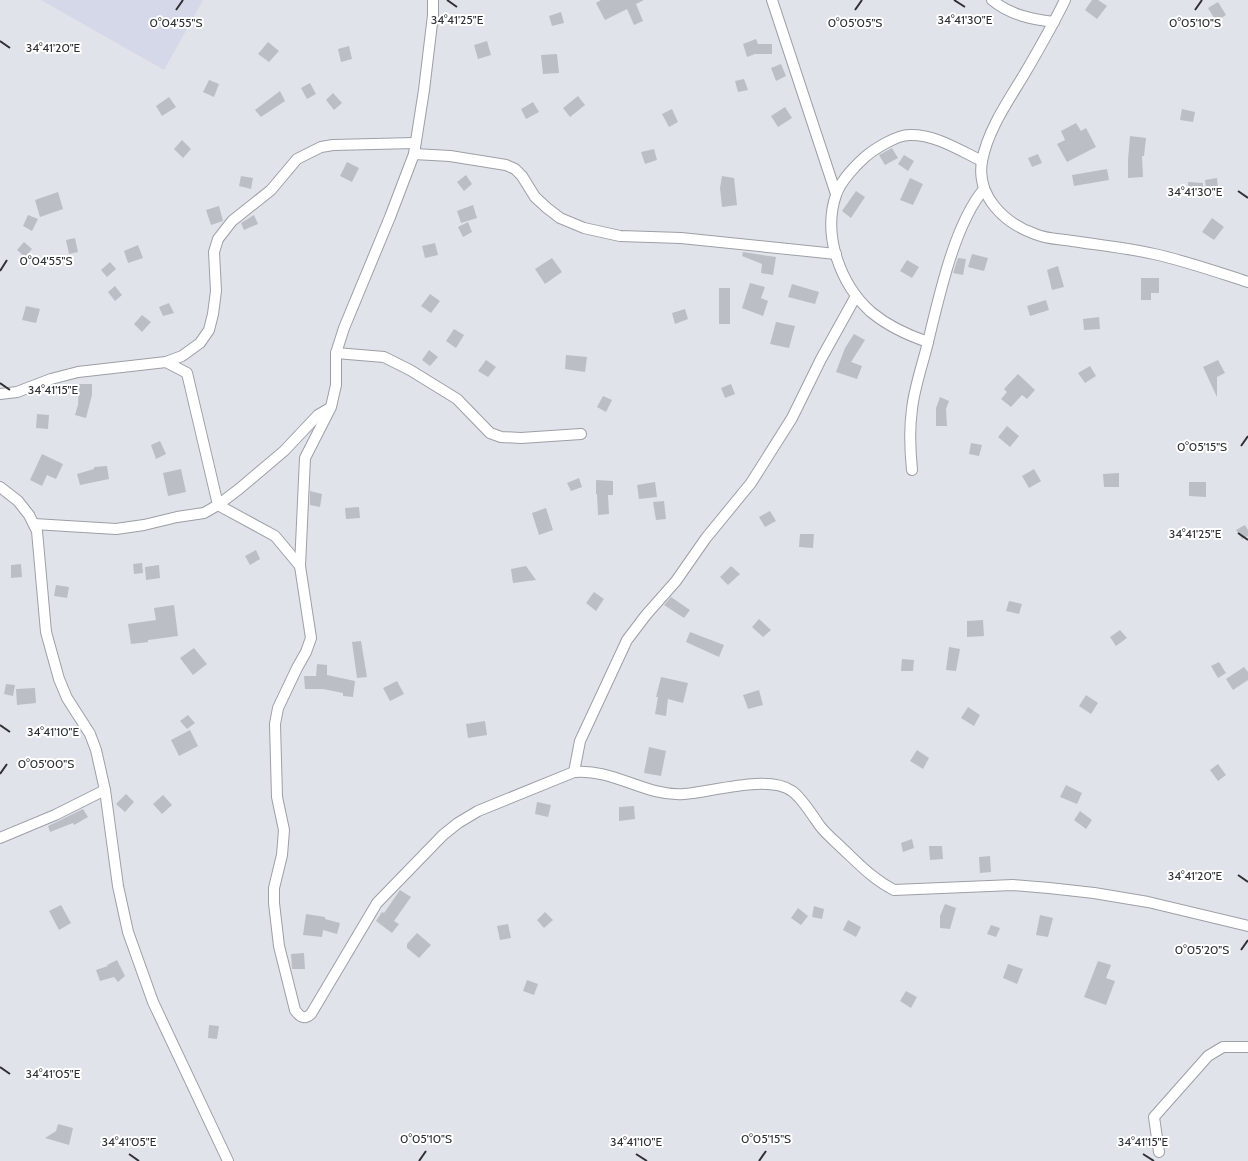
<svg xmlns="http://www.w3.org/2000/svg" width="1248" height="1161" font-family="Cabin,sans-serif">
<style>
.built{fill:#d5d8e8}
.building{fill:#bcbec6}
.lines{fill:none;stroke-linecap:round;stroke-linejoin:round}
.street-casing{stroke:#9d9fa7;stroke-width:12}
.street{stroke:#fff;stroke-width:10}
.ticks{fill:none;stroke:#2f3033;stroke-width:2}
.ticks-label{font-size:12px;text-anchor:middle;fill:#2f3033;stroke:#fff;stroke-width:4;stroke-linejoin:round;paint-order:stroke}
</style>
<rect width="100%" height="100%" fill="#e1e3eb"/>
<path class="built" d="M41,0H203L164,70Z"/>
<g class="building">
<path d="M601,0H644L636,4L643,21L634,25L627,9L605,20L596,3Z"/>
<path d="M1092,0H1098L1107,6L1097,19L1085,10Z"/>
<path d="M1218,2L1226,15L1216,21L1208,8Z"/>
<path d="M561,12L564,23L552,26L549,16Z"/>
<path d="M756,39L758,44H772V54H755L747,57L743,44Z"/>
<path d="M487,41L491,55L478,59L474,45Z"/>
<path d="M268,42L279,51L269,62L258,54Z"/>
<path d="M349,46L352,59L341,62L338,49Z"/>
<path d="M557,54L559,73L543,74L541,55Z"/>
<path d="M781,64L786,76L776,81L771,68Z"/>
<path d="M744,79L748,90L738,92L735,81Z"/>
<path d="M209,80L219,84L214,97L203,92Z"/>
<path d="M310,83L316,94L307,99L301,88Z"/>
<path d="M280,91L285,101L261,117L255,110Z"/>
<path d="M333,93L342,103L334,110L326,100Z"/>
<path d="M578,96L585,105L570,117L563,108Z"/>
<path d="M169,97L176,107L162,116L156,106Z"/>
<path d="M533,102L539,112L526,119L521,109Z"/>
<path d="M785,107L792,118L778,127L771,116Z"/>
<path d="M672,109L678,122L669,127L662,114Z"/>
<path d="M1182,109L1195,112L1193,122L1180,120Z"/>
<path d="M1076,123L1081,131L1086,128L1096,147L1067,162L1057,144L1065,140L1061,131Z"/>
<path d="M1130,136L1146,138L1144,156H1142L1143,177L1128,178V160Z"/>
<path d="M182,140L191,149L183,158L174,149Z"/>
<path d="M892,148L898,158L885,165L879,155Z"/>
<path d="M654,149L657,160L645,164L641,152Z"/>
<path d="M1038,154L1042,163L1032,167L1028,158Z"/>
<path d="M904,155L914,161L908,171L898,164Z"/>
<path d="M347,162L359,168L352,182L340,176Z"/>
<path d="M1107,169L1109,180L1074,186L1072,175Z"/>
<path d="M466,175L472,184L464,191L457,182Z"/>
<path d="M241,176L253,178L251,189L239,186Z"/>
<path d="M722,176L734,178L737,205L722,207L720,188Z"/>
<path d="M910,178L923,184L913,205L900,200Z"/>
<path d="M1217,178L1218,188L1206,190L1205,180Z"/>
<path d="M1188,182L1203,183V194H1188Z"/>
<path d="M856,191L865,197L851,218L842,211Z"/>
<path d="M58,192L63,209L40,217L35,200Z"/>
<path d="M473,205L477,218L461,223L457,211Z"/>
<path d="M219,206L223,221L211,225L206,210Z"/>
<path d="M28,215L38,219L32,231L23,226Z"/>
<path d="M254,215L258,224L244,230L241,223Z"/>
<path d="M1212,218L1224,227L1214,240L1202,232Z"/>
<path d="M468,222L472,232L463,237L458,227Z"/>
<path d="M75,238L78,252L69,254L66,240Z"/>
<path d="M24,242L32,249L25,257L17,250Z"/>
<path d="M435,243L438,255L425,258L422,246Z"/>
<path d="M138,245L143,258L128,263L124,251Z"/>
<path d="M743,252L776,257L773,275L761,273L762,264L742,256Z"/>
<path d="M972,254L988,258L984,271L968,267Z"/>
<path d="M552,258L562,272L545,284L535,269Z"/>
<path d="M958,258L966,259L963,275L953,273Z"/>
<path d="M907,260L919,267L912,278L900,271Z"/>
<path d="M110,262L116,269L107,277L101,270Z"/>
<path d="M1058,266L1064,287L1052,290L1047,270Z"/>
<path d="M1141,278H1159V293H1151V300H1141Z"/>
<path d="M750,283L765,287L761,298L768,301L763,316L742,308Z"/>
<path d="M792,284L819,292L815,304L788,297Z"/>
<path d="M115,286L122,295L115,301L108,292Z"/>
<rect x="719" y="288" width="11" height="36"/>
<path d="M430,294L440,301L431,313L421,306Z"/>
<path d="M1046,300L1049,310L1030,316L1027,306Z"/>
<path d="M169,303L174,313L163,316L159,307Z"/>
<path d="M26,306L40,309L36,323L22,320Z"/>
<path d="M685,309L688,319L675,324L672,313Z"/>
<path d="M142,315L151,322L142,332L134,324Z"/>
<path d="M1099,317L1100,329L1084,330L1083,319Z"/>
<path d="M776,322L795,326L789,348L770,344Z"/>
<path d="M454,329L464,335L456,348L446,341Z"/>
<path d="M854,334L865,340L851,362L862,366L857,379L836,372L845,348Z"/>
<path d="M429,350L438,357L430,366L422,360Z"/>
<path d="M566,355L587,357L585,372L565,369Z"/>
<path d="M486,360L496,367L488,377L478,371Z"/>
<path d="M1218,360L1225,373L1217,377V397L1203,367Z"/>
<path d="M1090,366L1096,376L1085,383L1078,373Z"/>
<path d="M1018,374L1035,390L1027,399L1022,395L1011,407L1001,399L1007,392L1004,389Z"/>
<path d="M79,384H92V395L86,418L75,415L78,405Z"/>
<path d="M731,384L735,394L725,398L721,388Z"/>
<path d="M603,396L612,400L606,412L597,407Z"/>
<path d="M940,397L949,401L946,409L947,426H936V408Z"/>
<path d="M37,414L49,415L48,429L36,428Z"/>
<path d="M1007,426L1019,436L1010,447L998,437Z"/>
<path d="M160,441L166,454L156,459L151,445Z"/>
<path d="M971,443L982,445L979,456L969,454Z"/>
<path d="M42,454L63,464L56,479L47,475L42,486L30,480Z"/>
<path d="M107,466L109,479L80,485L77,474L94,469V467Z"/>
<path d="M181,469L186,492L168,496L163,473Z"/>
<path d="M1034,469L1041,481L1029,488L1022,476Z"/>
<path d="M1119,473V487H1104L1103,474Z"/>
<path d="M579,478L582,487L571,491L567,483Z"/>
<path d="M596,480L613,481V495H608L609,514L598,515L597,494H596Z"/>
<path d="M655,482L657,497L639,499L637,485Z"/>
<path d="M1189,482H1206V497L1189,496Z"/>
<path d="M310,491L322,494L320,507L310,505Z"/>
<path d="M664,501L666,519L656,520L653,502Z"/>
<path d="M359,507L360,518L346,519L345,508Z"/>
<path d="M546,508L553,530L539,535L532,513Z"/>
<path d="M770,511L776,521L765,527L759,517Z"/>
<path d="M1245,525L1248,530V536L1242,539L1236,530Z"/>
<path d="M800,534H814L813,548L799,547Z"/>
<path d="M256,550L260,559L250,565L245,556Z"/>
<path d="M142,563L143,573L134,574L133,564Z"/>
<path d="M21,564L22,577L11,578V565Z"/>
<path d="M159,565L160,578L146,580L145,567Z"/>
<path d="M526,566L536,580L513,583L511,569Z"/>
<path d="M731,566L740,574L728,585L720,577Z"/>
<path d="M56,585L69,587L67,598L54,596Z"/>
<path d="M594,592L604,599L596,611L586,603Z"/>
<path d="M671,597L690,610L684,618L664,605Z"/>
<path d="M1009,601L1022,604L1019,614L1006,611Z"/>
<path d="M174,605L178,636L148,640V642L131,644L128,624L156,620L154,608Z"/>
<path d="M759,619L771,630L763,637L752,627Z"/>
<path d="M983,620L984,636L967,637V621Z"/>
<path d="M1120,630L1127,638L1116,646L1110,637Z"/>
<path d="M690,632L724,645L719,657L686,642Z"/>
<path d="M361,641L367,677L357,678L352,642Z"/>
<path d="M949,647L960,649L956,671L946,670Z"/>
<path d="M194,648L207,664L193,675L180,658Z"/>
<path d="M902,659L914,660L913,671H901Z"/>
<path d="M1219,662L1226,673L1218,678L1211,666Z"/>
<path d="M317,664L327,665V675L355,681L353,697L343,696V693L323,689H305L304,676H316Z"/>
<path d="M1244,667L1248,672V680L1233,690L1226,679Z"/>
<path d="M661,677L688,683L683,703L668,699L666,716L655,714L658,697H656Z"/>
<path d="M397,681L404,694L390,701L383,688Z"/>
<path d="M6,684L15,685L13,696L4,694Z"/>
<path d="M35,688L36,703L17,705L16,689Z"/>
<path d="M759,690L763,705L748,709L743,695Z"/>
<path d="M1086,695L1098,703L1091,714L1079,706Z"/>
<path d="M968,707L980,715L974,726L961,718Z"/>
<path d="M188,715L195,723L187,729L180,721Z"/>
<path d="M485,721L487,735L468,738L466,724Z"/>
<path d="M190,730L198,746L179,756L171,740Z"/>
<path d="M649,747L666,751L661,776L644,773Z"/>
<path d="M917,750L929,758L923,769L910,761Z"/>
<path d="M1218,764L1226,775L1218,781L1210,770Z"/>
<path d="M1066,785L1082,793L1077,804L1060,797Z"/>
<path d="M126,794L134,802L125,812L116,804Z"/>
<path d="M163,795L172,805L162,814L153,804Z"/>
<path d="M537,802L551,805L548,817L535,814Z"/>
<path d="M634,806L635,819L619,821V807Z"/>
<path d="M83,809L88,817L74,825L73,823L50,832L48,826Z"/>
<path d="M1080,811L1092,820L1086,829L1074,820Z"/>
<path d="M912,839L914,848L903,852L901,843Z"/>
<path d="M929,846H942L943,859L930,860Z"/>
<path d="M990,856L991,872L980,873L979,857Z"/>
<path d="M400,890L411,897L394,921L399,924L392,933L376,921L382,912L384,913Z"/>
<path d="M945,904L956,908L950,929L940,928V916Z"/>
<path d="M61,905L71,923L59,930L49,911Z"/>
<path d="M814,906L824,909L822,919L812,917Z"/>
<path d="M798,908L808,916L801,925L791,918Z"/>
<path d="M545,912L553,920L544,928L537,920Z"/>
<path d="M306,914L325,917V919L340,923L337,934L323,930L322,937L303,935Z"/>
<path d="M1040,915L1053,918L1048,937L1036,935Z"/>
<path d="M848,920L861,927L856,937L843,930Z"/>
<path d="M508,924L511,938L500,940L497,926Z"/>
<path d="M991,925L1000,928L996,937L987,934Z"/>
<path d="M417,933L431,945L419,958L407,948V944Z"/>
<path d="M304,953L305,969H292L291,954Z"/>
<path d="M117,960L125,976L118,982L114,977L100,981L96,970L108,966L107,965Z"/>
<path d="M1098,961L1111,965L1106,978L1115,981L1106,1005L1084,997Z"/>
<path d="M1008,964L1023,969L1017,984L1003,978Z"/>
<path d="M527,980L538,984L534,995L523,991Z"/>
<path d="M906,991L917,997L911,1008L900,1001Z"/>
<path d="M209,1025L219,1026L217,1039L208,1038Z"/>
<path d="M58,1124L73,1128L69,1145L45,1138L56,1131Z"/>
</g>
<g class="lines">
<g class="street-casing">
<g id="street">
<path d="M433,0V15L424,90L414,154L390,217L344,328L336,353V385L331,407L305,458L300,566L311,638L306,652L297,668L278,708L275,724L277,797L284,830L282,855L274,888V903L279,946L295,1010C300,1017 304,1020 311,1014L377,903L443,835L458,823L478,811L574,772C613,768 646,797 684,794C712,792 768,774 792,791C801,797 813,816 820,826C827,835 836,842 844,850C860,865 874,880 894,890L1013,885L1049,888L1094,893L1148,902L1248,926"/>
<path d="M772,0L836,194"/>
<path d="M992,0C1010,15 1031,19 1054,22"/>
<path d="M1065,0C1053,25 1039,49 1025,73C1009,100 988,129 982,161C976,196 1004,223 1035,234C1046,239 1060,239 1072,241C1099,245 1127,248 1154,254C1186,261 1217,272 1248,282"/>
<path d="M414,154L450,156L506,165L515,169L522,176L535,197L547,208L560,218L584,228L620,236L681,238L836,254"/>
<path d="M928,342C907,335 888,326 871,312C841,285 822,236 836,195C840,182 855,166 865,157C874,149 897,135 909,135C935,134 959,150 982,161"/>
<path d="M336,353L384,357L410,370L457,399L490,433L501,437L521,438L581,434"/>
<path d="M166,362L187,373L218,505L275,536L300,566"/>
<path d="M0,394L17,392L51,379L78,372L166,362L182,356L200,343L209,330L213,314L216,291L214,252L218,239L232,221L271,190L297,159L321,147L333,145L415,143"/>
<path d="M912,470C910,450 909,430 912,409C914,390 921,369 926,350C938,302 953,226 984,189"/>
<path d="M0,487L18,501L29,515L37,531L46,632L59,679L67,698L90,734L96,750L105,790L118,886L128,932L153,1002L228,1161"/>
<path d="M34,524L116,529L144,525L177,517L204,513L218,505L239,489L284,451L318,415L330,408"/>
<path d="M574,772L580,741L627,640L646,615L676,581L706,538L751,483L792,418L821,359L856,296"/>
<path d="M0,838L55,815L105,790"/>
<path d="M1159,1152L1154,1117L1208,1056L1223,1047H1248"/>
</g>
</g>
<use href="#street" class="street"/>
</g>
<path class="ticks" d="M447,0L457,7M954,0L965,7M176,10L183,0M855,10L862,0M1195,10L1202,0M0,41L10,48M1238,191L1248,198M0,271L7,260M0,383L10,390M1241,446L1248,436M1238,533L1248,540M0,725L10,732M0,774L7,764M1238,875L1248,882M1241,950L1248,940M0,1067L10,1074M129,1154L139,1161M636,1154L647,1161M1143,1154L1154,1161M419,1161L426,1151M759,1161L766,1151"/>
<g class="ticks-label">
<text x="457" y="24">34°41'25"E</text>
<text x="965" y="24">34°41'30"E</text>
<text x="176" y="27">0°04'55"S</text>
<text x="1195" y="27">0°05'10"S</text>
<text x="855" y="27">0°05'05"S</text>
<text x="53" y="52">34°41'20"E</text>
<text x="1195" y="196">34°41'30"E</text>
<text x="46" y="265">0°04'55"S</text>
<text x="53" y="394">34°41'15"E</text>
<text x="1202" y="451">0°05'15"S</text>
<text x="1195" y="538">34°41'25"E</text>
<text x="53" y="736">34°41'10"E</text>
<text x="46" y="768">0°05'00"S</text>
<text x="1195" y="880">34°41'20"E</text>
<text x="1202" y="954">0°05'20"S</text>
<text x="53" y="1078">34°41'05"E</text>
<text x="426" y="1143">0°05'10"S</text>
<text x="766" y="1143">0°05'15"S</text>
<text x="129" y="1146">34°41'05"E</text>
<text x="636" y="1146">34°41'10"E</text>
<text x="1143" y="1146">34°41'15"E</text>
</g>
</svg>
